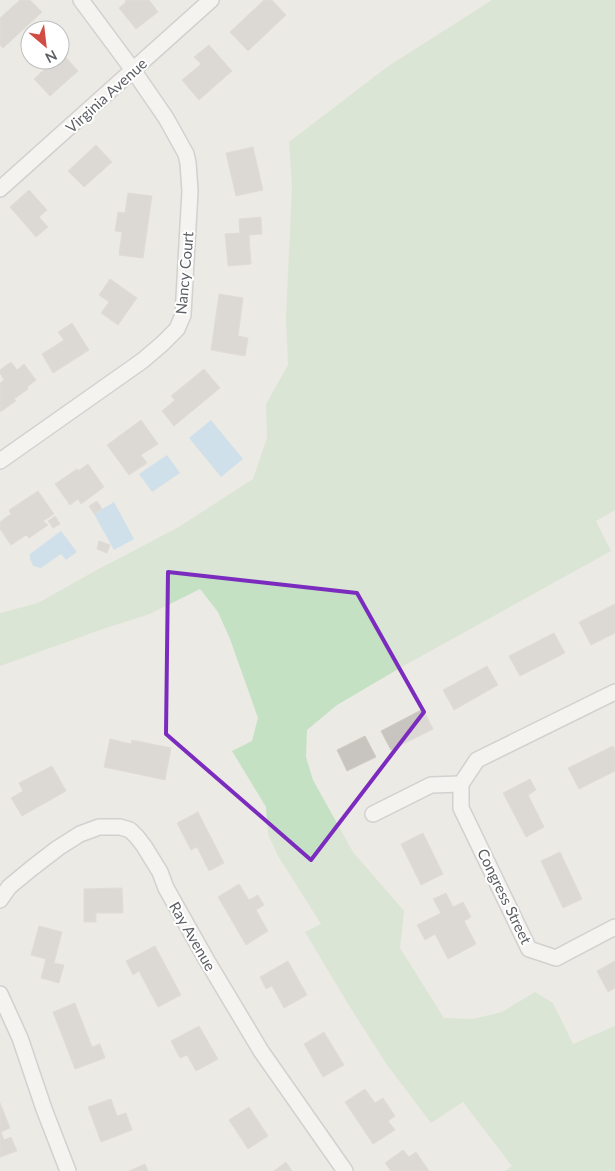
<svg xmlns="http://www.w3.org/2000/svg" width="615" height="1171" font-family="Lato,sans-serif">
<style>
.green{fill:#c4e1c3}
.water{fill:#acd6f4}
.building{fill:#c8c5c0;stroke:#d0ccc3}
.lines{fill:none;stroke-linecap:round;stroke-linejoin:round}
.minor-casing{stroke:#b1b4b7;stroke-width:18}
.minor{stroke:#fff;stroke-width:15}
.marked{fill:none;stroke:#7b2cbf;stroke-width:4;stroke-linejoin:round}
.labels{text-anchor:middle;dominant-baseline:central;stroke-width:4;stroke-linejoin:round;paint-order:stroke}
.street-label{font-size:15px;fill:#5c5f63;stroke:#fff}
</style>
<rect width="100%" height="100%" fill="#eceae4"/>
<path class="green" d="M492,0H615V510L596,521L611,551L400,668L337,705L307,730L306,757L313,780L353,852L404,911L400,948L444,1018L473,1019L502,1012L535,992L553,1003L573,1044L615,1026V1171H505L512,1166L463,1102L431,1123L387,1065L348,1004L305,932L321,924L278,856L268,834L266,807L232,751L252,741L258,718L230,639L218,612L200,589L150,614L103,629L0,666V613L38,603L93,572L177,528L253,479L267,438L266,404L288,365L286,317L292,187L289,142L387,67Z"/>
<g class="water">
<path d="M211,420L243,459L221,477L189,438Z"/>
<path d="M167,455L180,473L152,492L139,474Z"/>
<path d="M114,502L134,539L114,550L94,514Z"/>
<path d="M61,531L77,552L66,560L61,554L41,568L33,566L30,559V554Z"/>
</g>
<g class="building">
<path d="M20,0H30L42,12L3,48L0,45V18Z"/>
<path d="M125,0H149L158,12L136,29L119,8L126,2Z"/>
<path d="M264,0H272L286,15L248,51L230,32Z"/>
<path d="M209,45L232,71L199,100L182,80L201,64L194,57Z"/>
<path d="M62,53L78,71L50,96L34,79L54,60H60V54Z"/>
<path d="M96,145L112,162L84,187L68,171Z"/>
<path d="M253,147L263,190L236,196L226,153Z"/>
<path d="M29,190L47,210L39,217L48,227L36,237L10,207Z"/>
<path d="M128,193L152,196L143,258L119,255L122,232L115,231L118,212L125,213Z"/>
<path d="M261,217L262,234L249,235L251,264L228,266L225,234L240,233L239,219Z"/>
<path d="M110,279L137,298L118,325L101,313L109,302L99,295Z"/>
<path d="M219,294L243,298L238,336L248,338L245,356L211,350Z"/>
<path d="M72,323L89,350L53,373L42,354L64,340L58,332Z"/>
<path d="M11,362L17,370L24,364L36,380L27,387L28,389L14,399L16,401L0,412V383L4,380L0,373V370Z"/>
<path d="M204,369L220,388L174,426L162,411L175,400L171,396Z"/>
<path d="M141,420L158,444L141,455L147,463L129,475L107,445Z"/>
<path d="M88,464L104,487L81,504L78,499L70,505L55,484L77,469L78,471Z"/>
<path d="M38,491L54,514L43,521L48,525L29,538L26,535L11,545L0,529V522L11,514L9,510Z"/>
<path d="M97,501L102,509L94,514L89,506Z"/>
<path d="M55,516L60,524L53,528L48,521Z"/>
<path d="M99,541L110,545L107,553L97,549Z"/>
<path d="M615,604V633L591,645L579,622Z"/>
<path d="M554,633L565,653L520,676L509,656Z"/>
<path d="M487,666L498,685L454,710L443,690Z"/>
<path d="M423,709L433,729L391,750L381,731Z"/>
<path d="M365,736L376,757L347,771L337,750Z"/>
<path d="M110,739L131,744L132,740L171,748L165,780L104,767Z"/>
<path d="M613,746L615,750V771L579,789L568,768Z"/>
<path d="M52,766L66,791L22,816L11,798L23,791L19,783Z"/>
<path d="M530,779L536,790L528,795L544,827L526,837L503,793Z"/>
<path d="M198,812L224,863L209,871L197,847L191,850L177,823Z"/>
<path d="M423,833L443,874L421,885L401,844Z"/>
<path d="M560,852L582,899L563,908L541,861Z"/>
<path d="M239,884L249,900L258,895L264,905L256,910L268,931L246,945L218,897Z"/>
<path d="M122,888L123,913H96V922H84V889Z"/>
<path d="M446,893L453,907L463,902L471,917L464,921L476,944L448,959L435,934L425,940L417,925L441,913L433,899Z"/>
<path d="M39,926L62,932L54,963L64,965L59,983L41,978L46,959L31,955Z"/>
<path d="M155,946L181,995L158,1007L139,971L133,975L126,961Z"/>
<path d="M288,961L307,995L284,1008L272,986L266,989L260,977Z"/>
<path d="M615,961V988L608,992L597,971Z"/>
<path d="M75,1003L92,1047L100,1044L105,1058L75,1069L53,1012Z"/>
<path d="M199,1026L218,1059L196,1071L187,1055L180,1058L171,1041Z"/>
<path d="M324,1032L344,1065L323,1077L304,1044Z"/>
<path d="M365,1089L375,1103L383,1098L395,1116L388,1121L395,1130L373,1144L345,1102Z"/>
<path d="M111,1099L117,1116L126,1113L132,1130L101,1142L88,1107Z"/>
<path d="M0,1103L10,1128L1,1132L4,1140L11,1137L17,1151L0,1157Z"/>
<path d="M249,1107L268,1136L248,1149L229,1120Z"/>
<path d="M403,1150L409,1157L416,1152L429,1171H391L385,1163Z"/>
<path d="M286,1162L292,1171H274Z"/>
<path d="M145,1164L148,1171H129Z"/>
</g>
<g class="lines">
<g class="minor-casing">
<g id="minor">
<path d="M0,189L211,0"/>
<path d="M0,461L142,361L162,344L177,329L183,315L190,191L188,163L186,154L166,118L133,70L81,0"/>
<path d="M615,692L477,760L461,784V808L529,949L556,958L615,927"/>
<path d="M373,814L431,785L461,784"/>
<path d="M0,900L9,887L32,868L58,848L80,834L99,827H120L130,830L137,837L144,846L160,872L166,888L206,959L261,1051L345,1171"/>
<path d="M0,994L20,1038L44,1109L68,1171"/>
</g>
</g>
<use href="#minor" class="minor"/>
</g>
<path d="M0 0H615V1171H0ZM168,572L357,593L424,712L311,860L166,734Z" fill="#eceae4" fill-opacity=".55" fill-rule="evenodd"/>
<path class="marked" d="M168,572L357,593L424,712L311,860L166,734Z"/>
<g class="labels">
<g class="street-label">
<text transform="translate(106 95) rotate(-42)">Virginia Avenue</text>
<text transform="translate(184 273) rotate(-85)">Nancy Court</text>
<text transform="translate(505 896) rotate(64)">Congress Street</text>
<text transform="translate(193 936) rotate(60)">Ray Avenue</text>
</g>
</g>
<g transform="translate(45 45) rotate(152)"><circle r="24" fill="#ffffff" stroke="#bebfc1"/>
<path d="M0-4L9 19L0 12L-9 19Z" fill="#d34c43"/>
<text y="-8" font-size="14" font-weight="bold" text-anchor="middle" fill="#5c5f63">N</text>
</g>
</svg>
